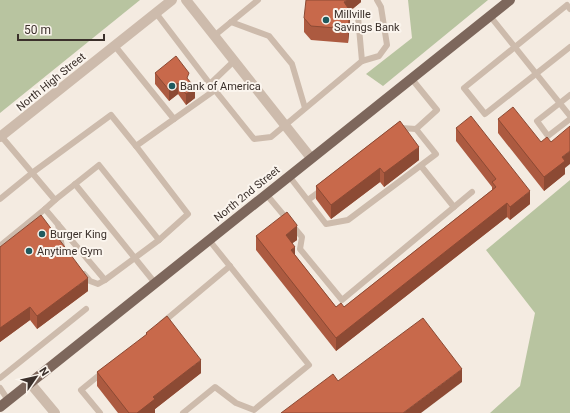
<svg xmlns="http://www.w3.org/2000/svg" width="570" height="413" font-family="Roboto,sans-serif">
<style>
.green{fill:#b8c4a0}
.lines{fill:none;stroke-linecap:round;stroke-linejoin:round}
.service{stroke:#cdbbac;stroke-width:6}
.minor{stroke:#cdbbac;stroke-width:10}
.tertiary{stroke:#cdbbac;stroke-width:10}
.primary{stroke:#7d675c;stroke-width:10}
.wall{fill:#ac5a40}
.shaded-wall{fill:#8c4a34}
.building{fill:#c8694b;stroke:#8c4a34}
.poi-dot{fill:#1f5a5e;stroke:#fbf5ee;stroke-width:1.5}
.labels{text-anchor:middle;dominant-baseline:central;stroke-width:4;stroke-linejoin:round;paint-order:stroke}
.poi-label{font-size:11px;fill:#3b302b;stroke:#fbf5ee;text-anchor:start}
.street-label{font-size:11px;fill:#3b302b;stroke:#fbf5ee}
</style>
<rect width="100%" height="100%" fill="#f4ebe1"/>
<g class="green">
<path d="M0,0H140L0,113Z"/>
<path d="M408,0H488L383,86L366,74L412,38Z"/>
<path d="M570,180V413H490L520,386L535,313L486,250Z"/>
</g>
<g class="lines">
<g class="service">
<path d="M570,9L567,5L464,88L485,114L570,47"/>
<path d="M156,13L210,84L254,139L271,137L362,61L379,56L387,45L381,7L377,0"/>
<path d="M490,16L570,116"/>
<path d="M358,17L362,61"/>
<path d="M231,22L269,36L292,64L305,108"/>
<path d="M214,36L258,0"/>
<path d="M115,46L174,119L215,90"/>
<path d="M210,84L234,61"/>
<path d="M570,95L537,121L548,136L570,119"/>
<path d="M398,131L401,128L416,129"/>
<path d="M1,136L55,200L99,165L159,240L105,280L98,284L90,281L84,274"/>
<path d="M289,176L326,224L348,220L436,154L416,129L437,110L411,78"/>
<path d="M75,184L155,283"/>
<path d="M266,194L302,237L300,249L342,300L454,207L421,166"/>
<path d="M0,199L32,173L111,115L136,146"/>
<path d="M308,200L323,189"/>
<path d="M454,207L472,192"/>
<path d="M45,209L105,280"/>
<path d="M58,224L62,247"/>
<path d="M159,240L188,214L136,146L174,119"/>
<path d="M0,246L45,209L55,200"/>
<path d="M162,323L230,266"/>
<path d="M0,378L86,309"/>
<path d="M0,388L8,400"/>
<path d="M100,413L81,390L103,372"/>
<path d="M183,413L215,387L236,403L254,410L309,365L209,240"/>
</g>
<g class="minor">
<path d="M186,0L311,158"/>
<path d="M30,383L55,413"/>
</g>
<path class="tertiary" d="M0,137L172,0"/>
<path class="primary" d="M0,407L510,0"/>
</g>
<g class="wall">
<path d="M361,0V2L350,11V24L348,43L311,40L304,32V18Z"/>
<path d="M155,73L189,80L195,98L186,105L178,94L169,101L155,84Z"/>
<path d="M498,119L541,142H551L565,168V174L544,191L498,133Z"/>
<path d="M400,121L419,160L384,187L380,182L331,219L316,199V186Z"/>
<path d="M456,128L530,204L510,220L507,217L336,351L256,250V236L297,240L292,243L295,255L336,307H344L492,190V187L456,141Z"/>
<path d="M0,247L88,291L37,329L30,320L0,342Z"/>
<path d="M146,333L201,373L155,409V413H118L97,386V372L146,336Z"/>
</g>
<g class="shaded-wall">
<path d="M347,0H361V2L350,11V24L348,43V29L344,2Z"/>
<path d="M178,83V94L169,101V90Z"/>
<path d="M195,88V98L186,105V94Z"/>
<path d="M419,147V160L384,187V173Z"/>
<path d="M570,151V164L565,168V174L544,191V177L562,157Z"/>
<path d="M380,168V182L331,219V205Z"/>
<path d="M530,191V204L510,220V207Z"/>
<path d="M507,203V217L336,351V338Z"/>
<path d="M297,225V240L286,248V235Z"/>
<path d="M295,247V260L291,250Z"/>
<path d="M88,278V291L37,329V316Z"/>
<path d="M30,307V320L0,342V328Z"/>
<path d="M201,360V373L155,409V413H137L153,397Z"/>
<path d="M462,369V382L421,413H403Z"/>
</g>
<g class="building">
<path d="M306,0H347L344,2L350,11L348,29L311,26L304,18Z"/>
<path d="M176,56L189,73L187,78L195,88L186,94L178,83L169,90L155,73Z"/>
<path d="M513,107L541,142L547,137L551,142L570,126V151L562,157L565,161L544,177L498,119Z"/>
<path d="M471,116L530,191L510,207L507,203L336,338L256,236L287,212L297,225V226L286,235L295,247L291,250L336,307L341,303L344,307L496,187L492,182L496,179L456,128Z"/>
<path d="M400,121L419,147L384,173L380,168L331,205L316,186Z"/>
<path d="M41,215L88,278L37,316L30,307L0,328V247Z"/>
<path d="M167,316L201,360L153,397L155,399L137,413H129L97,372L147,334L146,333Z"/>
<path d="M423,318L462,369L403,413H281L333,374L338,381Z"/>
</g>
<g class="poi-dot">
<circle cx="326" cy="20" r="4"/>
<circle cx="172" cy="86" r="4"/>
<circle cx="42" cy="234" r="4"/>
<circle cx="29" cy="251" r="4"/>
</g>
<g class="labels">
<g class="poi-label">
<text x="334" y="14">Millville<tspan x="334" dy="13">Savings Bank</tspan></text>
<text x="180" y="86">Bank of America</text>
<text x="50" y="234">Burger King</text>
<text x="37" y="251">Anytime Gym</text>
</g>
<g class="street-label">
<text transform="translate(51 82) rotate(-39)">North High Street</text>
<text transform="translate(247 194) rotate(-39)">North 2nd Street</text>
</g>
</g>
<g transform="translate(36 377) rotate(56)" stroke="#fbf5ee" stroke-width="3" paint-order="stroke">
<path d="M0-3L7 15L0 10L-7 15Z" fill="#3b302b"/>
<text y="-6" font-size="11" font-weight="bold" text-anchor="middle" fill="#3b302b">N</text>
</g>
<path d="M18 34v6h86v-6" fill="none" stroke="#3b302b" stroke-width="2"/>
<text x="24" y="34" font-size="12" fill="#3b302b" stroke="#fbf5ee" stroke-width="3" paint-order="stroke">50 m</text>
</svg>
